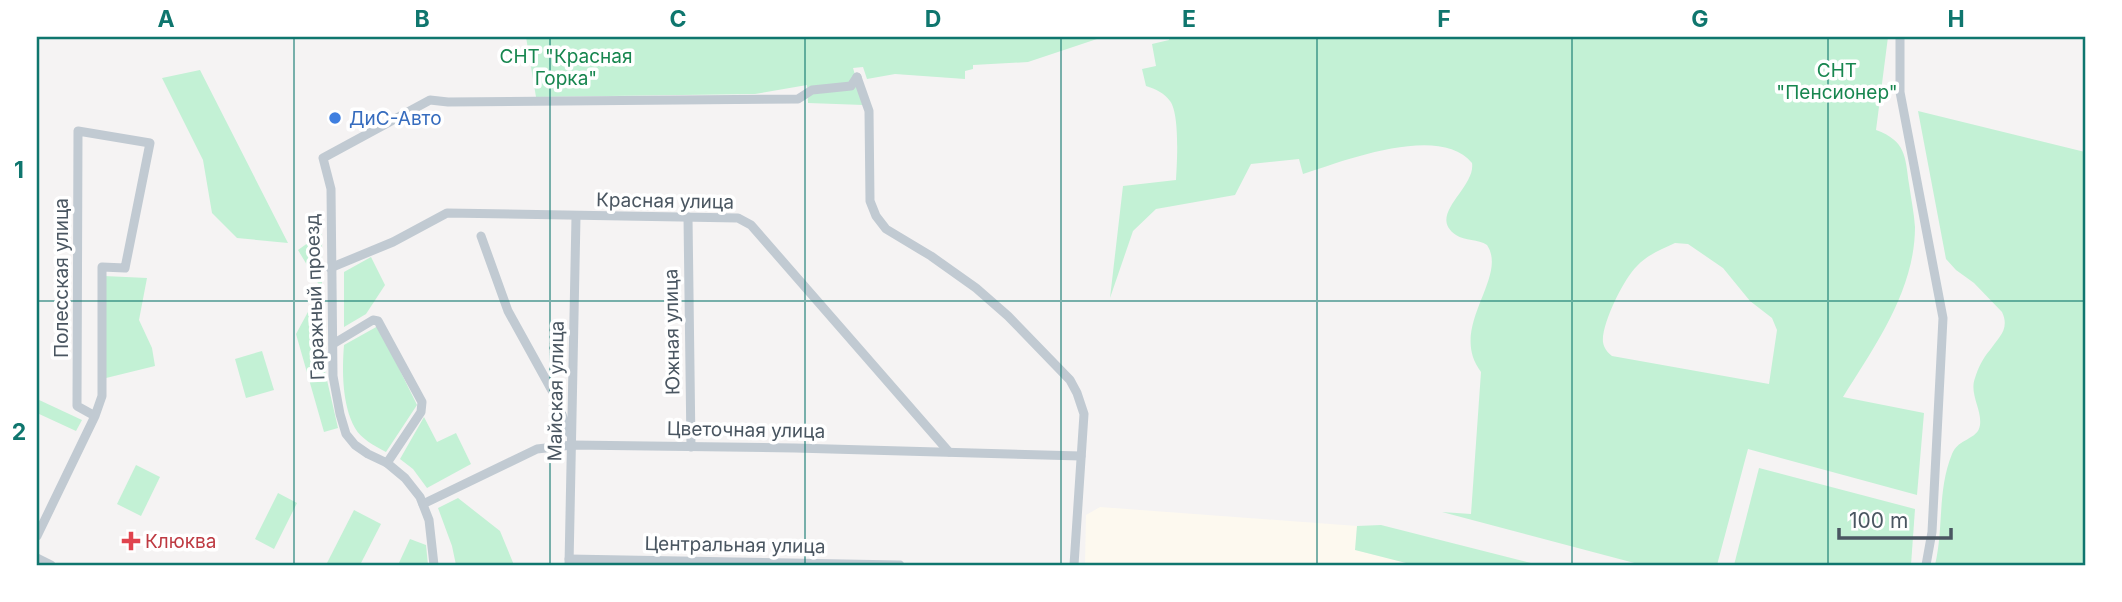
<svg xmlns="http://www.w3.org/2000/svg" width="2122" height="602" font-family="Inter,sans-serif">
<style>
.commercial{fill:#fdf9ef}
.green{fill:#c3f1d5;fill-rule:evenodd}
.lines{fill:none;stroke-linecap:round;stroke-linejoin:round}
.minor{stroke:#c1cad2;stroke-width:9}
.grid{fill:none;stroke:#0f766e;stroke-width:2;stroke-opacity:0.55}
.shop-dot{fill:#3f7fe0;stroke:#fff;stroke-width:2.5}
.health-dot{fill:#e0444e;stroke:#fff;stroke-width:2.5}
.labels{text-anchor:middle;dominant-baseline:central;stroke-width:7;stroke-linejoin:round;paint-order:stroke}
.park-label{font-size:19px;fill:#17864f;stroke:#fff}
.shop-label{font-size:19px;fill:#366cbe;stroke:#fff;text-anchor:start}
.street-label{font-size:19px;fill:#4a5661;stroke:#fff}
.health-label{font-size:19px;fill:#be3a42;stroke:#fff;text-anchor:start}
.neatline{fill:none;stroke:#0f766e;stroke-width:2.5}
.grid-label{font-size:23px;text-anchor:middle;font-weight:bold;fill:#0f766e}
</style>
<rect width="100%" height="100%" fill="#f5f3f3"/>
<path class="commercial" d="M1100,507L1357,526L1356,550L1414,565H1085L1086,515Z"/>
<g class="green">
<path d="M526,37H1103L1028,62L973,65V69L965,71V79L895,74L867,79L863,67L853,68L864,105L808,103L807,85L755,94L536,97Z"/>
<path d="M1169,37H1888L1876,130C1906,141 1905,156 1909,184C1911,198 1914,213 1915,227C1915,290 1875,346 1843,397L1924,413L1917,495L1748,449L1717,565H1642L1442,512L1471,514L1481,372C1447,327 1509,278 1487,245C1478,239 1465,241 1456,235C1426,215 1476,188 1472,163C1440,123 1343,161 1303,174L1299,159L1251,164L1235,195L1156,209L1133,231L1110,298L1123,186L1176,180C1177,164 1180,114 1170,101C1164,93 1156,89 1146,86L1142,69L1156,66L1152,44L1169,40ZM1675,243L1688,244L1723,268L1750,301L1772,318L1777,330L1769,384L1612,356C1607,352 1604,348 1603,342C1601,325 1624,278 1637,266C1647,255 1662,249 1675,243Z"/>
<path d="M200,70L288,243L237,238L212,213L203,160L162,78Z"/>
<path d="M1918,111L2085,152V565H1935C1944,528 1937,491 1952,454C1958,438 1978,440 1980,425C1982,409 1969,394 1975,378C1978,368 1983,358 1990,350C1999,337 2010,329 2002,312L1974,283L1956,270L1946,259Z"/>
<path d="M322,233V290L298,250Z"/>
<path d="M371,257L385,285L366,314L344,327V272Z"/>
<path d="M104,276L147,278L139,320L152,348L155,366L102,379Z"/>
<path d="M315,299L323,312L324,367L338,428L324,432L296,334Z"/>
<path d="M378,326L417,405L386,452C375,446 361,439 355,428C342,405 342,370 344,345Z"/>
<path d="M262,351L274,390L246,398L235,359Z"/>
<path d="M37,399L82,420L76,431L37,413Z"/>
<path d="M424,417L437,442L456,433L471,464L427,488L413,469L400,459Z"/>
<path d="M136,465L160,477L141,516L117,504Z"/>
<path d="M1759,468L1915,509L1911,565H1734Z"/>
<path d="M278,493L297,503L274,549L255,539Z"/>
<path d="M458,498L500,531L514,565H456L452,546L438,508Z"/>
<path d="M354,510L381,524L360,565H326Z"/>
<path d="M1381,525L1539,565H1414L1355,550L1357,526Z"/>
<path d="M410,539L426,545L428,565H398Z"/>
</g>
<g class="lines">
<g class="minor">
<path d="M1900,37V92L1943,318L1932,532L1926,565"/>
<path d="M857,77L869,111L870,201L876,216L886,229L931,256L976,288L1008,316L1070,380L1077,393L1084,414L1074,565"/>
<path d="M688,217L691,447"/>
<path d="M481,236L508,311L555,396L569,433"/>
<path d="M330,268L393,242L447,213L738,218L751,225L949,452"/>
<path d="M333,344L373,320L378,321L422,402L421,412L387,463"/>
<path d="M423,504L537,449L572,445L795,448L1081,456"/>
<path d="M37,536L95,416L102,396V267L125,268L150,143L78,131L77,406L95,416"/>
<path d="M37,558L51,565"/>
<path d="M569,559L900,565"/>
<path d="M434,565L429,520L420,497L405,478L387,463L368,454L355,445L346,434L340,414L333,376L331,189L323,158L430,100L448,102L798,99L812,90L851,86L857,77"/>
<path d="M569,565L576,217"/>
</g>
</g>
<path class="grid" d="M294,37V565M550,37V565M805,37V565M1061,37V565M1317,37V565M1572,37V565M1828,37V565M37,301H2085"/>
<circle class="shop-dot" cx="335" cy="118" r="7"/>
<path class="health-dot" d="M127.5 530.5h7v7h7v7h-7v7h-7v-7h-7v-7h7z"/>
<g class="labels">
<g class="park-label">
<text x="566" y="56">СНТ "Красная<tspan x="566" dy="22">Горка"</tspan></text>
<text x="1837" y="70">СНТ<tspan x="1837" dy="22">"Пенсионер"</tspan></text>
</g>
<g class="shop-label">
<text x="349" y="118">ДиС-Авто</text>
</g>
<g class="street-label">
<text transform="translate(665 201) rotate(1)">Красная улица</text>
<text transform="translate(61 278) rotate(-90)">Полесская улица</text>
<text transform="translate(315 297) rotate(-92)">Гаражный проезд</text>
<text transform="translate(672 332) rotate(-91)">Южная улица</text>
<text transform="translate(556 391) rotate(-89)">Майская улица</text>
<text transform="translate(746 430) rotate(1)">Цветочная улица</text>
<text transform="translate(735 545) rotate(1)">Центральная улица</text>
</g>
<g class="health-label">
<text x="145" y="541">Клюква</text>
</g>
</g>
<rect width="2122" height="602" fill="none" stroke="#ffffff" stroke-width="77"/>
<path d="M1839 528v10h112v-10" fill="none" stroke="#4a5661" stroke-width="3.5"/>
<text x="1849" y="528" font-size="21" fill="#4a5661" stroke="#ffffff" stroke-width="5" paint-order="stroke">100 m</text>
<rect x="38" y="38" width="2046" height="526" class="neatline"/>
<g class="grid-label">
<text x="166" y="27">A</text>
<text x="422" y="27">B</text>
<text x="678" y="27">C</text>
<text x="933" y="27">D</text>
<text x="1189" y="27">E</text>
<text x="1444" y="27">F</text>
<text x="1700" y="27">G</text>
<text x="1956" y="27">H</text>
<text x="19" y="178">1</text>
<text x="19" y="440">2</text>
</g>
</svg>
